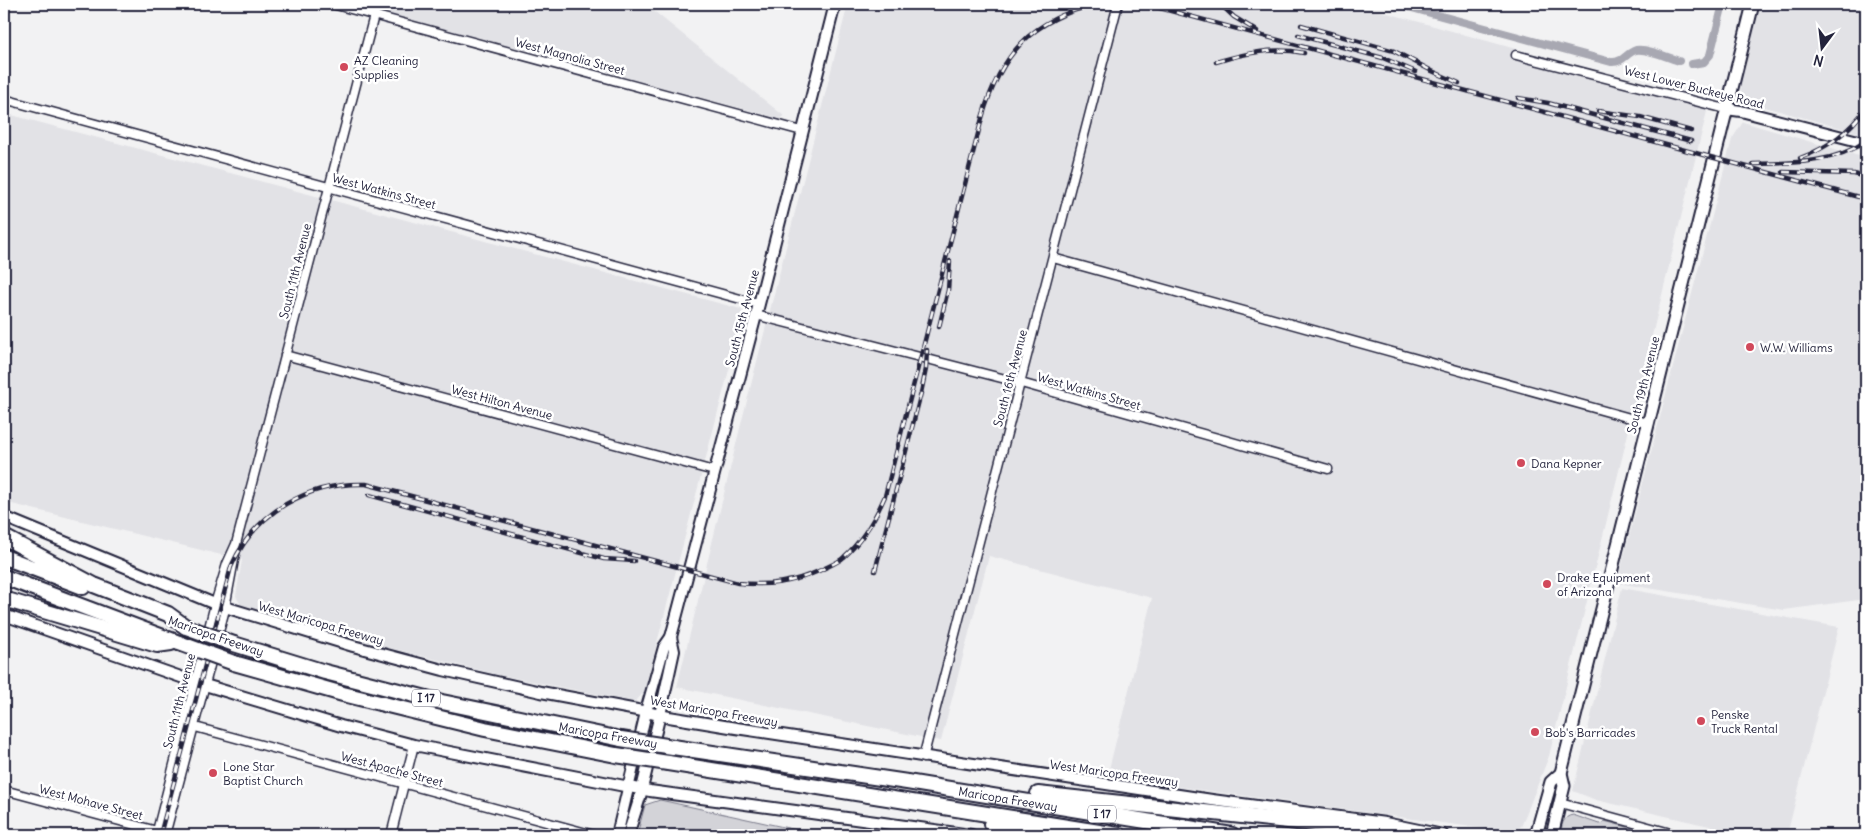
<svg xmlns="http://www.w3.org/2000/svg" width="1870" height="839" font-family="Delius,sans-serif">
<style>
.built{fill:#e2e2e6}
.green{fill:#d3d3d8;stroke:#7a7a8a}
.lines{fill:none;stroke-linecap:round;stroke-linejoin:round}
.canal{stroke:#a8a8b2;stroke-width:8}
.street-casing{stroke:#22223b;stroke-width:11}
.secondary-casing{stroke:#22223b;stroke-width:14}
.primary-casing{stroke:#22223b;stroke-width:15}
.highway-casing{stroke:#22223b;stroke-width:18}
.street{stroke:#fff;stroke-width:8}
.secondary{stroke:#fff;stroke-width:10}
.primary{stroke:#fff;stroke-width:11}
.highway{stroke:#fff;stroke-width:14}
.rail-casing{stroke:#22223b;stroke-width:4.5}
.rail{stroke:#fff;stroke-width:2.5;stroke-dasharray:8;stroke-linecap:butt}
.highway-bridge-casing{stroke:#22223b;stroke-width:18;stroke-linecap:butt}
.highway-bridge{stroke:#fff;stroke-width:14}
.poi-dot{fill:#d1495b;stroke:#fff;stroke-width:2}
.labels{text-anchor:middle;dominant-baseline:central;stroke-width:5;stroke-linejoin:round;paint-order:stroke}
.shield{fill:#fff;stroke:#646476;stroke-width:1}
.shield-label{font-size:11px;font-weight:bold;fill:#22223b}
.street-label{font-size:12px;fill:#22223b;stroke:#fff}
.poi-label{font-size:12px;fill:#22223b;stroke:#fff;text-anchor:start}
</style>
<rect width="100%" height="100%" fill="#f2f2f3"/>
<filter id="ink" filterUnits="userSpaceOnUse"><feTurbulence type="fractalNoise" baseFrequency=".02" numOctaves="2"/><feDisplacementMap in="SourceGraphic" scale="10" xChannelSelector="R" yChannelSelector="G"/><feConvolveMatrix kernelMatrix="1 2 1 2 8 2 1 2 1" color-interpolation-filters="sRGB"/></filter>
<g filter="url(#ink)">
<g class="built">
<path d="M383,4H645L784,116L781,119L391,16L382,8Z"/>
<path d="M848,4H1355L1709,103L1549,756L1521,827L1501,831L1107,777L1152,598L989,556L941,741L677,687L740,428Z"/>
<path d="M1761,4H1866V135L1750,103L1742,95L1740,84Z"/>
<path d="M4,113L741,309L743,317L644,692L635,702L499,675L373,644L242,607L236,596L242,560L4,502Z"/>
<path d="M1743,122L1866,158V599L1784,610L1617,583L1732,139Z"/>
<path d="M1622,588L1839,627L1787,835H1748L1596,800L1573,791Z"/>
</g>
<g class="green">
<path d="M660,800L820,835H637L645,805Z"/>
<path d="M1573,815L1599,824L1603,823L1604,821L1658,835H1562C1560,827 1563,816 1573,815Z"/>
</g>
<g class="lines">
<g class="canal">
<path d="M1397,4L1611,62C1623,63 1626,53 1636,50C1647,48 1669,58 1679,61"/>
<path d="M1692,64L1704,62L1710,55L1723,4"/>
</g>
<g class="street-casing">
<g id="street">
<path d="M332,4L802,131"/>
<path d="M1516,55L1726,109"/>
<path d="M4,99L759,304"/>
<path d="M1053,258L1648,423"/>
<path d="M756,315L1021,383L1328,469"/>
<path d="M285,355L714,471"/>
<path d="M184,724L594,835"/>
<path d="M923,758L1118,4"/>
<path d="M4,790L172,835"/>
<path d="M1560,803L1678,835"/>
<path d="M156,835L215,604L227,564L236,544L377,4"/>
<path d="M165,835L224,613L236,549"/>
<path d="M391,835L414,745"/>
</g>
</g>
<g class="secondary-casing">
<g id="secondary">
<path d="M1726,109L1741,111L1866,143"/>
<path d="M4,517L215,604L353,646L443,670L541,692L637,710L669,717L736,728L1212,800L1385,823L1443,835"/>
<path d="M4,615L195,682L341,726L414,745L650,791L971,835"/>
<path d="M617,835L648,704L664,647L671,637L759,304L835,4"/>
<path d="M628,835L640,797L662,706L674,651L671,637"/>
</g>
</g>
<g class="primary-casing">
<g id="primary">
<path d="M1536,835L1551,782L1561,773"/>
<path d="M1552,835L1564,786L1561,773L1753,4"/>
</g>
</g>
<g class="highway-casing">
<g id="highway">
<path d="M4,537L94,585L168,614L186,627"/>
<path d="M4,557L83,587"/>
<path d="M4,577L179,643"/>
<path d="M4,599L157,645L171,643"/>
<path d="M234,644L325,672L442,702L621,739"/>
<path d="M234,663L343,694L485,729L616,755"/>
<path id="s1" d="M673,747L907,782L1232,835"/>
<path d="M668,763L1118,835"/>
<path d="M1038,794L1417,835"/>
<path d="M991,824L1046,835"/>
</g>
</g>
<use href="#street" class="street"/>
<use href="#secondary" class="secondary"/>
<use href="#primary" class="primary"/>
<use href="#highway" class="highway"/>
<g class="rail-casing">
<g id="rail">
<path d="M1145,4L1866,199"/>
<path d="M1220,4L1234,17L1257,31"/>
<path d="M1301,25L1394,51L1432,71L1459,83"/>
<path d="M1298,35L1383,58L1416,72"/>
<path d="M1216,62C1246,53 1273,47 1304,53"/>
<path d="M1518,98L1548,103L1691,141"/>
<path d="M1598,111L1640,117L1691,131"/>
<path d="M1800,158C1828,148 1849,132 1866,108"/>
<path d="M1753,164C1792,163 1833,164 1866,141"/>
<path d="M1783,172L1854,174L1866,177"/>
<path d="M939,327L948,290L950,261"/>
<path d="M369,495L604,559L634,561"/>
<path d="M875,571L921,393L926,369L927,350"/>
<path d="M160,835L231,567C255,512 308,482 366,484L738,583C768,586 793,583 821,570C828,566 838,563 844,557C863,540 875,519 885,496L982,118C1000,55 1031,19 1097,4"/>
</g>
</g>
<use href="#rail" class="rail"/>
<g class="highway-bridge-casing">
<g id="highway-bridge">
<path d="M186,627L234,644"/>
<path d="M179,643L234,663"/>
<path d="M621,739L673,747"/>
<path d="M616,755L668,763"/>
</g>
</g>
<use href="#highway-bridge" class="highway-bridge"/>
</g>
</g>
<g class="poi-dot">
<circle cx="344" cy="67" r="5"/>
<circle cx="1750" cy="347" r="5"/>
<circle cx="1521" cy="463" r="5"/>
<circle cx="1547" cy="584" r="5"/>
<circle cx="1701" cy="721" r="5"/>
<circle cx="1535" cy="732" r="5"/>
<circle cx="213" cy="773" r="5"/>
</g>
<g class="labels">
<g class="shield">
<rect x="412" y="689.5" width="28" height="17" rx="4"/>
<rect x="1088" y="805.5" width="28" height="17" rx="4"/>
</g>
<g class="shield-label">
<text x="426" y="698">I 17</text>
<text x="1102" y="814">I 17</text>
</g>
<g class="street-label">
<text transform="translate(570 56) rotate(15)">West Magnolia Street</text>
<text transform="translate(1694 87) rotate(14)">West Lower Buckeye Road</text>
<text transform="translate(384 191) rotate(15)">West Watkins Street</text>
<text transform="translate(295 271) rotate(-76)">South 11th Avenue</text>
<text transform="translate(742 318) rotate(-75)">South 15th Avenue</text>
<text transform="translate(1010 378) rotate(-75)">South 16th Avenue</text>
<text transform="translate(1643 385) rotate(-76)">South 19th Avenue</text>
<text transform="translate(1089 391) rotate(16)">West Watkins Street</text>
<text transform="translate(502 402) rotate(15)">West Hilton Avenue</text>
<text transform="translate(321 623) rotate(16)">West Maricopa Freeway</text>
<text transform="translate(216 636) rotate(19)">Maricopa Freeway</text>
<text transform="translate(179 701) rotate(-76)">South 11th Avenue</text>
<text transform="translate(714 711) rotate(10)">West Maricopa Freeway</text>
<text transform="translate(608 735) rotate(10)">Maricopa Freeway</text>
<text transform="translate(392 769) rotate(15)">West Apache Street</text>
<text transform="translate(1114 773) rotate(8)">West Maricopa Freeway</text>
<text stroke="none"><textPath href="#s1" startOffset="339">Maricopa Freeway</textPath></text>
<text transform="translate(91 802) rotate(15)">West Mohave Street</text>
</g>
<g class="poi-label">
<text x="354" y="60">AZ Cleaning<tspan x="354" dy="14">Supplies</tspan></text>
<text x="1760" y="347">W.W. Williams</text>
<text x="1531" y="463">Dana Kepner</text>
<text x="1557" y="577">Drake Equipment<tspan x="1557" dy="14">of Arizona</tspan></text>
<text x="1711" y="714">Penske<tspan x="1711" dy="14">Truck Rental</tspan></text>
<text x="1545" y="732">Bob's Barricades</text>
<text x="223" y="766">Lone Star<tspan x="223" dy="14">Baptist Church</tspan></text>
</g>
</g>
<rect width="1870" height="839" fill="none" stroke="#fff" stroke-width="20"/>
<rect x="10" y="10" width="1850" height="819" fill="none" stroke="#22223b" stroke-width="2" filter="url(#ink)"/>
<g transform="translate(1822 48) rotate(195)" stroke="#ffffff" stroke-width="4" paint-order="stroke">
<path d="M0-4L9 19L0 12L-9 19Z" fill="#22223b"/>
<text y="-8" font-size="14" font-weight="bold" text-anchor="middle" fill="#22223b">N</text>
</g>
</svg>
